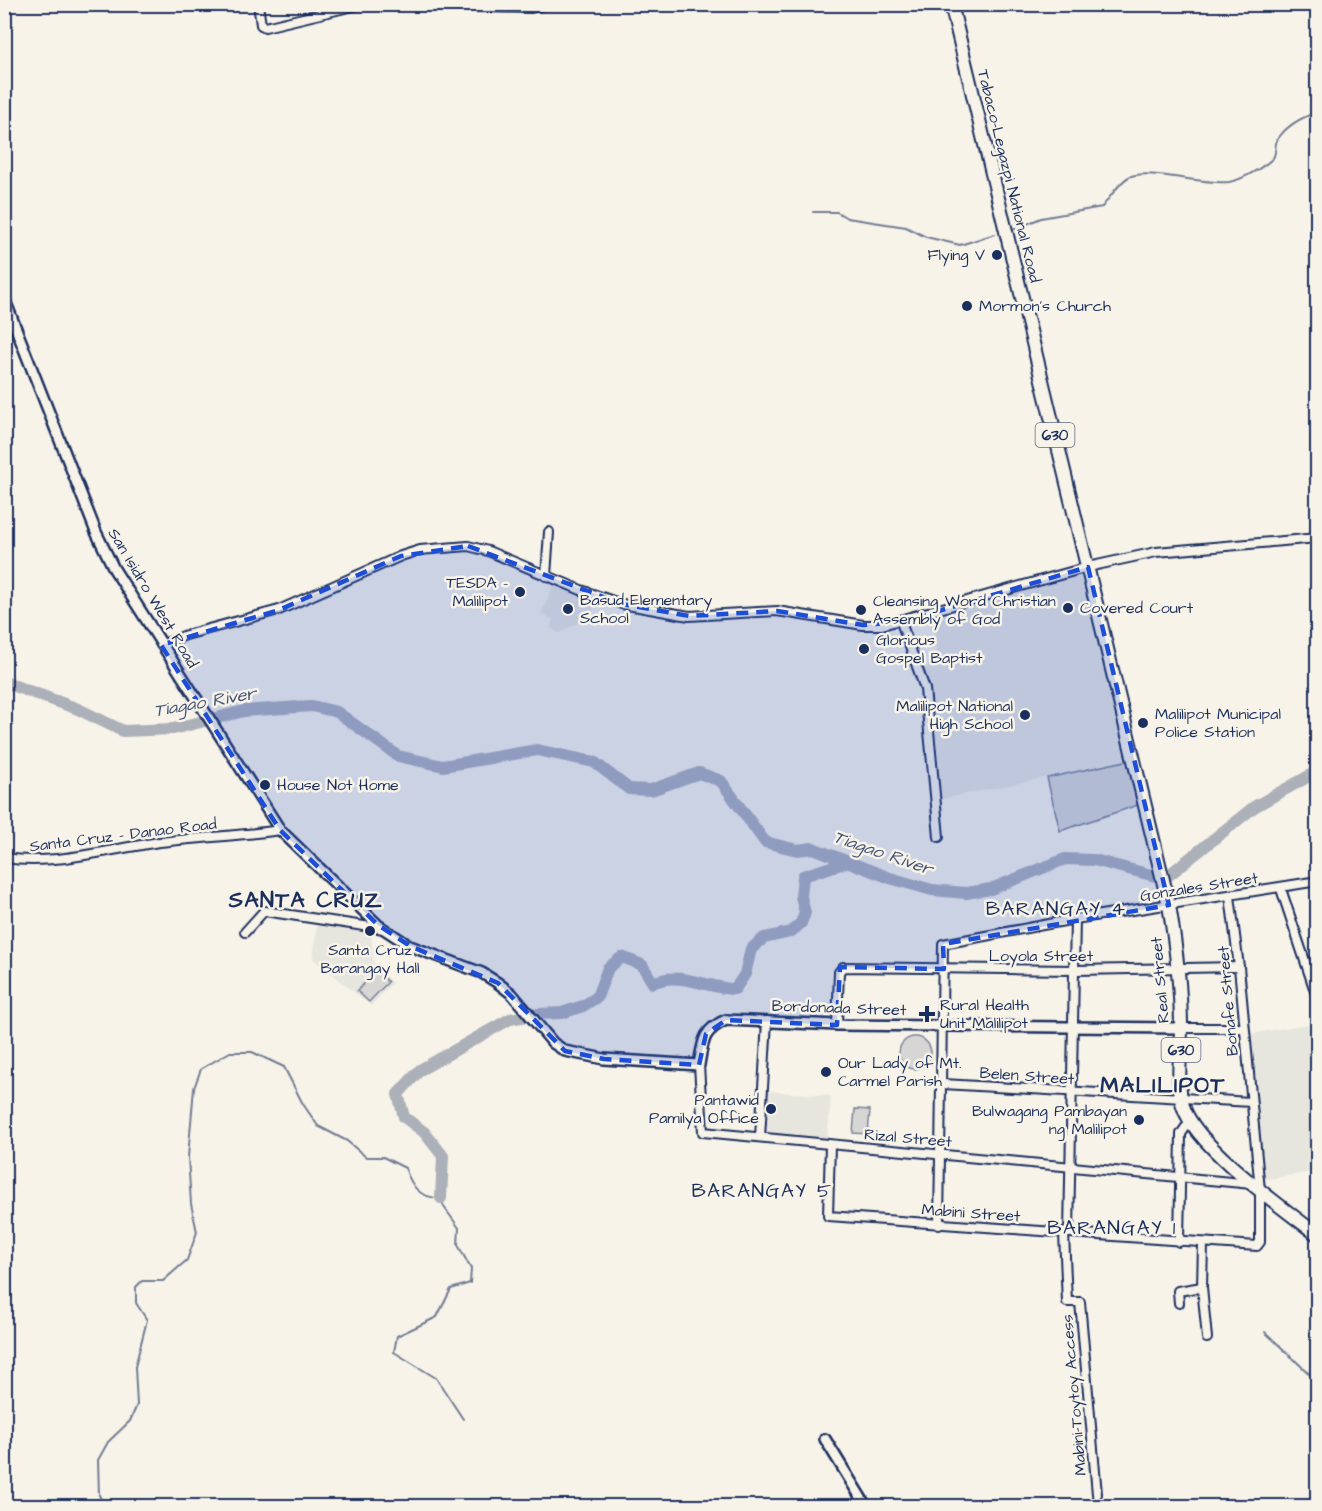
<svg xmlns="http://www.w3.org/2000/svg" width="1322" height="1511" font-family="'Architects Daughter',sans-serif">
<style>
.built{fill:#e6e5de}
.green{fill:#d7d6d4;stroke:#798299;stroke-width:1.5}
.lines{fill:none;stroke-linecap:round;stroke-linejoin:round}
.stream{stroke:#727c95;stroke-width:2}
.river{stroke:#acb0b9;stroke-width:12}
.minor-casing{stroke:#1b2f5e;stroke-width:12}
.tertiary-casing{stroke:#1b2f5e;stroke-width:14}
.primary-casing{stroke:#1b2f5e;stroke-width:16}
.minor{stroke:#f7f3e8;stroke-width:8}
.tertiary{stroke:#f7f3e8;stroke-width:9}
.primary{stroke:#f7f3e8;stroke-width:12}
.marked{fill:#1d4ed8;fill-opacity:0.2;stroke:#1d4ed8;stroke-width:4.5;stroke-dasharray:12 8;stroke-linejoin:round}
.poi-dot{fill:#1b2f5e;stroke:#f7f3e8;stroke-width:2}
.labels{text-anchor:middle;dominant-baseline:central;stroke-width:5;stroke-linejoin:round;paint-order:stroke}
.shield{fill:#f7f3e8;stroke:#5d6a87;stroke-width:1.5}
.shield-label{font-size:15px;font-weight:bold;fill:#1b2f5e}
.street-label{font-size:16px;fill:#1b2f5e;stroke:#f7f3e8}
.poi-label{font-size:16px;fill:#1b2f5e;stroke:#f7f3e8;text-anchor:start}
.water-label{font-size:18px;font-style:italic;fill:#465679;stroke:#f7f3e8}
.quarter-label{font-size:20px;letter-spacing:1.5px;fill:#1b2f5e;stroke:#f7f3e8}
.district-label{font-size:22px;font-weight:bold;letter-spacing:1.5px;fill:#1b2f5e;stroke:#f7f3e8}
</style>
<rect width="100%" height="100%" fill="#f7f3e8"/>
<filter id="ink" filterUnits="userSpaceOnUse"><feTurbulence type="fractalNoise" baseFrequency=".0167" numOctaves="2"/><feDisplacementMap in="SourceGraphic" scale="12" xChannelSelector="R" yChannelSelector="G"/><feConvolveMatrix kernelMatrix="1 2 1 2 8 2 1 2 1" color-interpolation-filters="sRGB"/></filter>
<g filter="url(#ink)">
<g class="built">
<path d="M1084,570L1130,760L941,799L925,669L936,661V619Z"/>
<path d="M554,583L601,602L593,605L592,619L579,622L560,633L550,628L553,619L541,614Z"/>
<path d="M317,924L371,934L374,964L392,983L371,1006L313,959Z"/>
<path d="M1308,1024L1317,1055V1171L1262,1180L1250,1034Z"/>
<path d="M767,1091L831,1096L827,1141L763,1135Z"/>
</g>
<g class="green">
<path d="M1130,760L1141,804L1060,831L1047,778Z"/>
<path d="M376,971L388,982L369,1002L357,991Z"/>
<circle cx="915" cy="1053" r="16"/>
<path d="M855,1109L870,1110L868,1134L853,1133Z"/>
</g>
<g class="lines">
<g class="stream">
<path d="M813,212H837L847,218L906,227L926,237L960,245L995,234"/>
<path d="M1015,229L1041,218L1102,207C1110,198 1119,182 1129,177C1147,168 1204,185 1229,182C1242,180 1264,167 1273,158C1277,152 1274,146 1277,140C1286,126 1302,117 1318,112"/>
<path d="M1265,1332L1318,1382"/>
<path d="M104,1506L99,1495L98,1460L108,1442L130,1421L137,1405L135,1367L147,1320L136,1303V1287L142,1281H163L187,1260L197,1232L191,1204L188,1157L194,1088L201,1069L230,1052H252L284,1067L303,1104L318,1126L347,1141L366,1157H383L405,1168C412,1187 419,1198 441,1198L444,1207L459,1228L458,1245L471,1269L470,1283L451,1289L437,1317L397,1336L394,1352L436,1378L463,1419"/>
</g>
<g class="river">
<path d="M4,682L78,709L123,731L173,729L244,711L312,706L337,712L398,756L443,766L537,750L594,762L629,789L651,790L699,773L721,781L765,842L797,850L813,848L890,878L932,890L966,893L991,889L1065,859L1094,860L1155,876L1169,875L1254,807L1318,771"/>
<path d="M441,1198L443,1156L424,1132L404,1117L398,1094L420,1070L510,1019L539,1014L562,1013L583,1006L597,997L608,968L622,957L642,965L653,983C679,970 709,989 735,989L745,974L751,949L764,938L791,932L801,923L805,913L801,896L803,876L850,861"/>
</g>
<g class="minor-casing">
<g id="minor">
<path d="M258,4L261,25L265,27L362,4"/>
<path d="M366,4L531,8L547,4"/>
<path d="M546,576L549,532"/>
<path d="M901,622L925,689L939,837"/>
<path d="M161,645L186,635L279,610L401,556L420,550L468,546L488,551L581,590L622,604L689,616L777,611L863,625H882L1088,567L1156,552L1318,538"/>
<path d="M4,858C57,866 108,849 160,842C200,837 240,836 280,830"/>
<path d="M1281,889L1318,1000"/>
<path d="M245,932L264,911L384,929"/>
<path d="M837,1025L839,972L843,967L1076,970L1239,967"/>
<path d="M1181,1028H1244"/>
<path d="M699,1065L703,1132L1252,1184"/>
<path d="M943,1084L1251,1102"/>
<path d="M760,1137L767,1021"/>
<path d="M830,1145L828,1216L1257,1246L1260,1242V1190L1239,967L1230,896"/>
<path d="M939,1225L943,944L1075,919L1318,881"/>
<path d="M1064,1233L1067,1302H1080L1097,1494"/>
<path d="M1069,1233L1075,919"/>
<path d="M1179,1242L1181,1134L1190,1121"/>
<path d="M1203,1244L1202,1287L1207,1338"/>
<path d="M1179,1303L1178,1291L1202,1287"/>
</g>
</g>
<g class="tertiary-casing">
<g id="tertiary">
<path d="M4,298L96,532L114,569L280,830L378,925L410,946L482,973L498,983L512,994L553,1043L565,1051L604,1059L699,1065C703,1041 703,1030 726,1020L837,1025L1181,1028"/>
<path d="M825,1439L866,1506"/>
</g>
</g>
<g class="primary-casing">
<path id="primary" d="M951,4L1169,905C1176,947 1181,986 1181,1028C1181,1050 1176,1086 1183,1106C1196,1147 1283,1208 1318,1235"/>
</g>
<use href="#minor" class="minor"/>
<use href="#tertiary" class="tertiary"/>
<use href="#primary" class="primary"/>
</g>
</g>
<path class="marked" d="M468,546L622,604L689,616L777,611L863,625L901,622L1088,567L1169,905L943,944L944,969L840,967L837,1025L726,1020L706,1034L699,1065L604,1059L565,1051L498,983L410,946L378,925L280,830L161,645L279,610L401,556Z"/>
<g class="poi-dot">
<circle cx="997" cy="255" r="6"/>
<circle cx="967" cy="306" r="6"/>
<circle cx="520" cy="592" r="6"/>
<circle cx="1068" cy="608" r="6"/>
<circle cx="568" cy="609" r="6"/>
<circle cx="861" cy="610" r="6"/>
<circle cx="864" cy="649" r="6"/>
<circle cx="1025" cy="715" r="6"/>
<circle cx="1143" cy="723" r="6"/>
<circle cx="265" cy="785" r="6"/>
<circle cx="370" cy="931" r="6"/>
<path d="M924 1005h6v6h6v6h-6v6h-6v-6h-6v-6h6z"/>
<circle cx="826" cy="1072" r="6"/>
<circle cx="771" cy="1109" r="6"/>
<circle cx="1139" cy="1120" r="6"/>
</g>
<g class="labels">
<g class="shield">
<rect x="1035.5" y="423" width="39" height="24" rx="4.5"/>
<rect x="1161.5" y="1038" width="39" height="24" rx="4.5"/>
</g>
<g class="shield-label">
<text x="1055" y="435">630</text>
<text x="1181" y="1050">630</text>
</g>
<g class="street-label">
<text transform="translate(1009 176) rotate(76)">Tabaco-Legazpi National Road</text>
<text transform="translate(153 598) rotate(59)">San Isidro West Road</text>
<text transform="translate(123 835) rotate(-7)">Santa Cruz – Danao Road</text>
<text transform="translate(1199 887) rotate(-9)">Gonzales Street</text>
<text x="1041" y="956">Loyola Street</text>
<text transform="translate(1160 980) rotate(-95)">Real Street</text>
<text transform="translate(1228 1001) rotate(-95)">Bonafe Street</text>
<text transform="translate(839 1008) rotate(2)">Bordonada Street</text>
<text transform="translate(1027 1076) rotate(4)">Belen Street</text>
<text transform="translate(908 1138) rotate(5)">Rizal Street</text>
<text transform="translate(971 1213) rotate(4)">Mabini Street</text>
<text transform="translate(1074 1395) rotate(-95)">Mabini-Toytoy Access</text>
</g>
<g class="poi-label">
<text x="985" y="255" text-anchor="end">Flying V</text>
<text x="979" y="306">Mormon's Church</text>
<text x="508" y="583" text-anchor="end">TESDA -<tspan x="508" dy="18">Malilipot</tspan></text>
<text x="580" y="600">Basud Elementary<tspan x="580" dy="18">School</tspan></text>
<text x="873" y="601">Cleansing Word Christian<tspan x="873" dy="18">Assembly of God</tspan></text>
<text x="1080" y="608">Covered Court</text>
<text x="876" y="640">Glorious<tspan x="876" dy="18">Gospel Baptist</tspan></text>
<text x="1013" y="706" text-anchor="end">Malilipot National<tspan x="1013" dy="18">High School</tspan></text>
<text x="1155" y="714">Malilipot Municipal<tspan x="1155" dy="18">Police Station</tspan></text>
<text x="277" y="785">House Not Home</text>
<text x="370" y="950" text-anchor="middle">Santa Cruz<tspan x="370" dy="18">Barangay Hall</tspan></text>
<text x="940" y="1005">Rural Health<tspan x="940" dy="18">Unit Malilipot</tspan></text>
<text x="838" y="1063">Our Lady of Mt.<tspan x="838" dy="18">Carmel Parish</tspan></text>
<text x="759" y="1100" text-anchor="end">Pantawid<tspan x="759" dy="18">Pamilya Office</tspan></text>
<text x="1127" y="1111" text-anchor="end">Bulwagang Pambayan<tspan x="1127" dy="18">ng Malilipot</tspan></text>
</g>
<g class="water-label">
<text transform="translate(205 702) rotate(-10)">Tiagao River</text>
<text transform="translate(883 853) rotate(19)">Tiagao River</text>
</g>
<g class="quarter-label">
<text x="1056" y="909">BARANGAY 4</text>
<text x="762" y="1191">BARANGAY 5</text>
<text x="1112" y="1228">BARANGAY 1</text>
</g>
<g class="district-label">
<text x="306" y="900">SANTA CRUZ</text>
<text x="1163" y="1085">MALILIPOT</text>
</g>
</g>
<rect width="1322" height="1511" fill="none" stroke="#f7f3e8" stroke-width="24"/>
<rect x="12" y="12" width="1298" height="1487" fill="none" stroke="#1b2f5e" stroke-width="2" filter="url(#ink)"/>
</svg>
